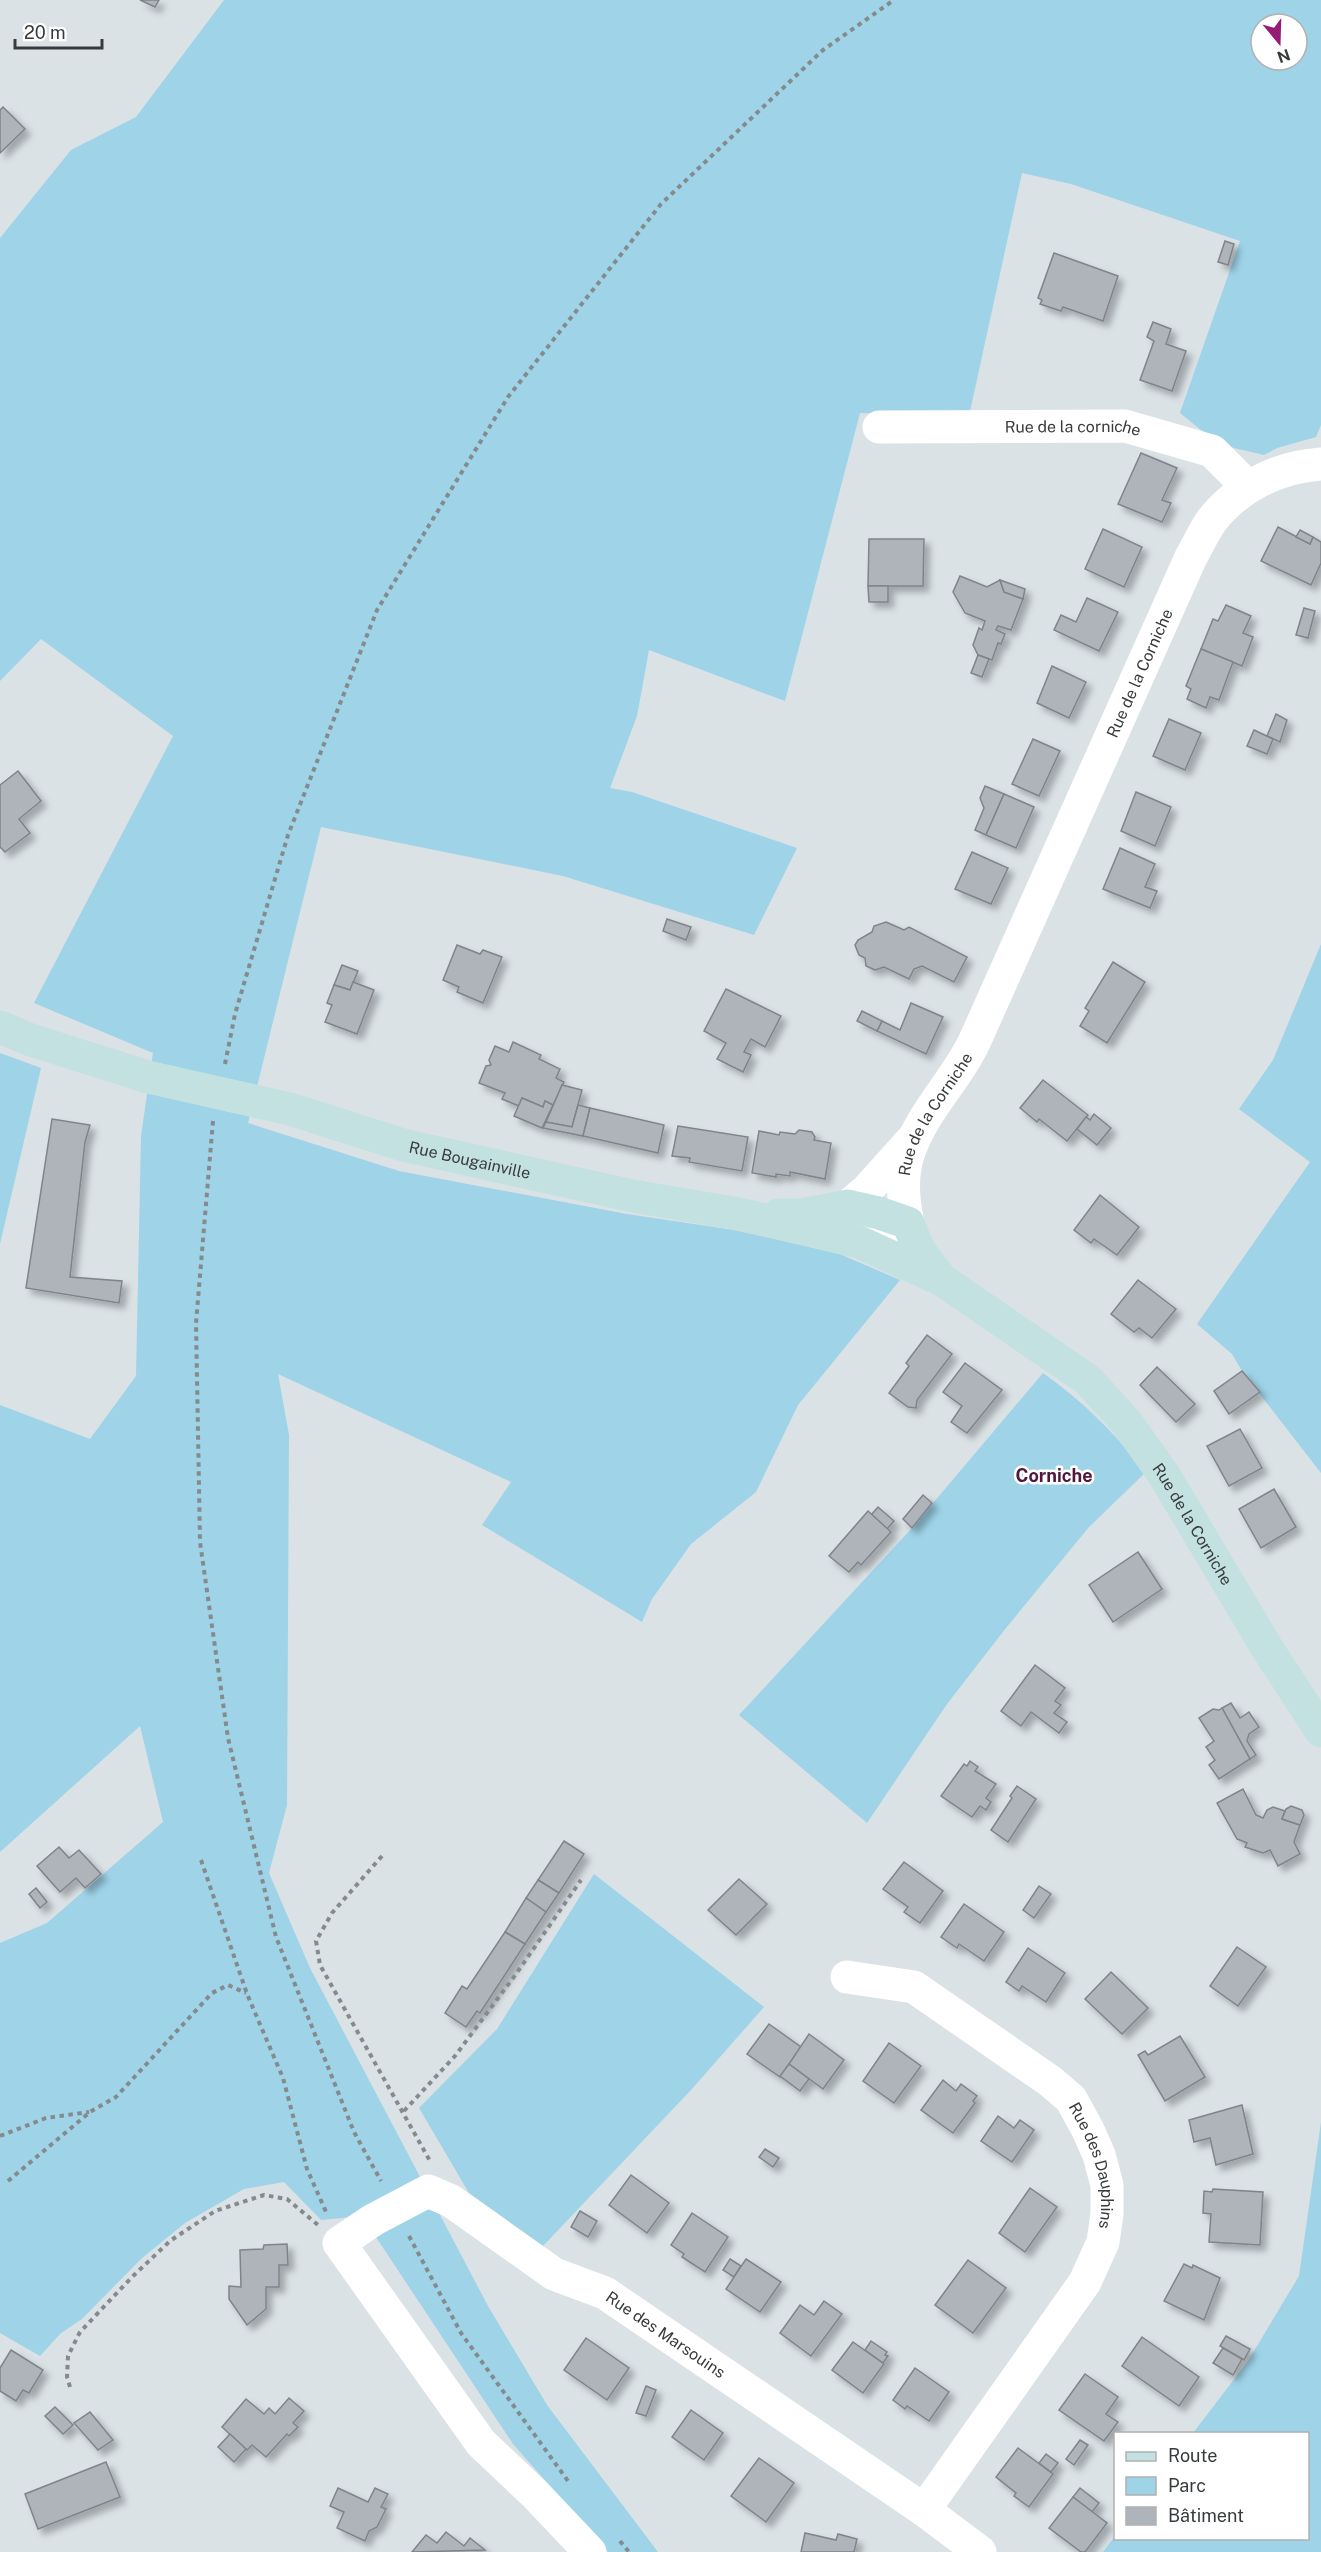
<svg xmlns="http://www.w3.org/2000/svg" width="1321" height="2552" font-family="'Public Sans',sans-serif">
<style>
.green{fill:#9ed3e8;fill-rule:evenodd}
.building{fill:#afb4ba;stroke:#7f848a;stroke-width:1.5;filter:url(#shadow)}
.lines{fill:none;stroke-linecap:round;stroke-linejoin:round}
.path{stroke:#858a8d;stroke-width:4;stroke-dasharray:4.5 4.5;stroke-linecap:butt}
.street{stroke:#fff;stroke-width:33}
.secondary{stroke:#c4e1e2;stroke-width:33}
.labels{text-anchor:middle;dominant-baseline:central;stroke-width:5;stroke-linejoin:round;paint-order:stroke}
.street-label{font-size:16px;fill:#383b3d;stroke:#fff}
.neighbourhood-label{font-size:18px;font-weight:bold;fill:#50163f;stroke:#fff}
</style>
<defs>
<filter id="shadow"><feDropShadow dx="5.5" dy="5.5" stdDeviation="3" flood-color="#0004"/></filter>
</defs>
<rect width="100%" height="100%" fill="#dae2e6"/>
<g class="green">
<path d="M224,0H1321V425L1316,437L1277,448L1264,455L1230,447L1211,438L1180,413L1240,241L1071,184L1022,173L969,416L860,413L785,701L649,650L637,716L610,788L632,792L797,848L754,935L563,876L321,827L248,1123L399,1171L627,1214L734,1230L835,1252L900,1280L798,1405L756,1492L691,1544L652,1599L642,1622L482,1525L511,1482L278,1374L289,1435L287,1805L269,1873L310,1968L488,2306L547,2405L658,2552H608L513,2444L362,2216L321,2220L284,2182L244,2189L185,2223L141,2259L82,2319L61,2333L40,2356L0,2333V1943L47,1923L163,1822L140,1726L0,1852V1405L90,1439L136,1376L141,1136L153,1053L34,1003L173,736L41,639L0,681V238L71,150L136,117ZM1261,24H1297V60H1261Z"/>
<path d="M1321,944V1473L1242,1371L1232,1354L1197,1324L1310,1162L1239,1109L1273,1060Z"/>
<path d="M0,1053L41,1068L0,1244Z"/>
<path d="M1043,1373C1083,1401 1115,1434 1146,1472L1089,1527L1006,1628L947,1704L867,1823L739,1715L912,1528Z"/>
<path d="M594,1874L764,2007L691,2090L543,2246L469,2193L419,2108L497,2029Z"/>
<path d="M1321,2122V2552H1103L1115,2536L1116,2538H1308V2434L1193,2433L1248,2361L1299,2276Z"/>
</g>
<g class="building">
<path d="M140,0H159L155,7Z"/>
<path d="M3,107L25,129L0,153V110Z"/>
<path d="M1225,241L1234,244L1228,265L1218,262Z"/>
<path d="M1054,253L1118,276L1103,321L1063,307L1061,311L1040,304L1042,300L1038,298Z"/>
<path d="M1153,322L1171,329L1166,344L1186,351L1172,391L1140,380L1154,341L1147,337Z"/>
<path d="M1141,453L1177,468L1162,500L1171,503L1162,522L1118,504Z"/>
<path d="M1278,527L1310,544L1313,537L1321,542V563L1311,585L1261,561Z"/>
<path d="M1103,529L1142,547L1124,587L1085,569Z"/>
<path d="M1300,530L1313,537L1310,544L1296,537Z"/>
<path d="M869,539H924L923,586H868Z"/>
<path d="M960,576L987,587L1000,580L1004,592L1023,599L1011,630L998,626L996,630L1005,634L1001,644L998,643L992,660L978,655L973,645L979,628L982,630L985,621L965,613L953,592Z"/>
<path d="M1000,580L1025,589L1023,599L1004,592Z"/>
<path d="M868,586H888V602H869Z"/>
<path d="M1087,598L1118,612L1099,651L1054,630L1061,615L1076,622Z"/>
<path d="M1226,605L1251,616L1243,633L1253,637L1242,666L1201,649L1213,619L1218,621Z"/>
<path d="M1304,608L1315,611L1308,638L1296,635Z"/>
<path d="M1201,649L1233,662L1219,700L1210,697L1206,708L1187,699L1191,689L1186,686Z"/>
<path d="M978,655L989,659L982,677L971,673Z"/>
<path d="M1052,666L1086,682L1069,718L1037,703Z"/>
<path d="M1276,714L1287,720L1280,742L1267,736Z"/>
<path d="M1169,719L1201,733L1185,770L1153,756Z"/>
<path d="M1254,730L1273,739L1267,754L1247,746Z"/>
<path d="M1033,739L1060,751L1039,796L1012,784Z"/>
<path d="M18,771L41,801L19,819L30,833L5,852L0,847V785Z"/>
<path d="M985,786L1004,794L986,835L975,830L984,808L980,798Z"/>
<path d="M1136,792L1171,807L1155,846L1121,831Z"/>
<path d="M1004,794L1034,807L1016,848L986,835Z"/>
<path d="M1120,848L1155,864L1145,887L1157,891L1150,908L1103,889Z"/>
<path d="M972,852L1008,868L991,904L955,889Z"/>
<path d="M667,919L691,927L686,940L663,931Z"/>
<path d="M886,922L904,930L909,927L967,957L954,982L922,966L914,969L909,979L884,967L875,970L866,966L865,958L859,955L855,945L858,940L872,932L874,926Z"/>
<path d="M457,945L480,954L483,950L502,957L483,1003L457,992L459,987L443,980Z"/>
<path d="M1113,962L1145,982L1107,1043L1080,1026L1089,1011L1085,1008Z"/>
<path d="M342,965L358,971L350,990L334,985Z"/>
<path d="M353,982L374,990L357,1034L325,1022L332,1005L327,1003L334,985L350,990Z"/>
<path d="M726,989L781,1016L765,1047L751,1039L744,1052L751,1055L743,1072L717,1059L726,1043L704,1031Z"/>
<path d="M911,1003L943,1017L926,1054L877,1031L882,1021L900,1030Z"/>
<path d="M862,1011L882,1021L877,1031L857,1021Z"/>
<path d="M513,1042L541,1055L539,1059L560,1069L556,1078L564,1082L553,1105L545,1101L543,1107L522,1098L519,1106L502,1099L505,1093L479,1083L486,1066L491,1065L489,1060L495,1046L509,1052Z"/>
<path d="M1043,1080L1088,1115L1067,1141L1039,1119L1037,1122L1020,1108Z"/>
<path d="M562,1085L582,1090L572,1127L546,1122Z"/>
<path d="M522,1098L543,1107L545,1101L553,1105L542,1128L514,1116Z"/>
<path d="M578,1105L590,1108L583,1136L543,1128L546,1122L572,1127Z"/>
<path d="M590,1108L664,1125L658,1153L583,1136Z"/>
<path d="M1094,1114L1111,1128L1097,1145L1077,1129L1086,1117L1090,1120Z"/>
<path d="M52,1119L90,1125L85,1142L70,1277L122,1281L119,1303L26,1288Z"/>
<path d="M678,1126L748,1137L742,1171L689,1162L690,1158L672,1156Z"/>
<path d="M799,1130L812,1132L815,1137L814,1140L831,1143L825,1179L790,1172V1176L776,1174V1177L752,1173L759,1131L779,1135L780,1132L795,1134Z"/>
<path d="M1100,1195L1139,1227L1117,1255L1094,1239L1091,1243L1074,1230Z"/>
<path d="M1138,1280L1176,1309L1152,1338L1139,1328L1134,1332L1111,1314Z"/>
<path d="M927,1335L952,1354L917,1400L916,1408L908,1407L889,1393L909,1366L906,1363Z"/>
<path d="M965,1363L1002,1390L967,1433L951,1422L962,1406L943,1392Z"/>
<path d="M1157,1367L1195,1404L1176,1422L1140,1385Z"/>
<path d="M1242,1371L1260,1392L1229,1414L1214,1391Z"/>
<path d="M1240,1429L1262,1468L1229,1486L1207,1446Z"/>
<path d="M1274,1489L1296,1527L1261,1548L1239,1509Z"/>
<path d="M923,1495L932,1503L912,1528L903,1519Z"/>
<path d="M878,1507L894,1521L887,1529L871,1515Z"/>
<path d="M868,1511L891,1532L861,1565L858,1562L849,1572L829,1556Z"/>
<path d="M1138,1552L1162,1589L1113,1622L1089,1585Z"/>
<path d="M1035,1665L1065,1688L1055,1701L1061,1705L1054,1713L1067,1722L1059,1733L1031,1712L1021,1726L1001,1711Z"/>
<path d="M1231,1703L1240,1718L1249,1712L1259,1727L1249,1734L1247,1741L1256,1755L1250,1759L1222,1708Z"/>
<path d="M1222,1708L1250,1759L1219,1779L1209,1765L1215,1760L1206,1747L1214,1741L1199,1718L1213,1709L1219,1710Z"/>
<path d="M970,1761L978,1767L975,1771L996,1784L986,1798L991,1802L986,1810L980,1806L972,1817L941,1796L964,1764L967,1766Z"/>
<path d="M1017,1786L1036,1799L1008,1842L991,1830L1012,1798L1010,1796Z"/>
<path d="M1243,1789L1256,1815L1263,1818L1267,1810L1273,1807L1285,1811L1282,1819L1300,1825L1294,1842L1300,1854L1278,1866L1270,1850L1263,1853L1245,1847L1247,1843L1237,1839L1217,1803Z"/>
<path d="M1291,1806L1302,1810L1304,1815L1300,1825L1282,1819L1286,1809Z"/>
<path d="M564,1841L584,1854L559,1893L538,1880Z"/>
<path d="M59,1847L69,1858L79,1850L101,1874L85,1888L76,1878L60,1892L37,1866Z"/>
<path d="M904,1862L943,1891L920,1923L904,1912L908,1907L883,1889Z"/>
<path d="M739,1879L767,1904L736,1935L708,1910Z"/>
<path d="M538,1880L559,1893L546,1912L526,1898Z"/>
<path d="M1039,1886L1051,1894L1034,1918L1023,1910Z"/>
<path d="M36,1888L47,1902L40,1908L29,1894Z"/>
<path d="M526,1898L546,1912L525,1944L505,1932Z"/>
<path d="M964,1904L1004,1932L984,1961L959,1944L957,1948L941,1937Z"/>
<path d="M505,1932L525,1944L480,2013L477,2011L466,2027L445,2013L462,1986L467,1989Z"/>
<path d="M1237,1947L1266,1967L1238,2006L1210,1986Z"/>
<path d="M1028,1948L1065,1973L1046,2002L1022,1986L1019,1991L1006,1982Z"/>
<path d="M1111,1972L1148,2008L1122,2034L1085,1999Z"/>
<path d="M769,2024L801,2047L780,2077L747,2054Z"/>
<path d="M809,2034L844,2060L823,2089L789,2064Z"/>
<path d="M1180,2036L1205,2077L1165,2101L1138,2055L1145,2051L1148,2055Z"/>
<path d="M889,2043L921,2066L894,2103L863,2081Z"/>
<path d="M789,2064L809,2079L800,2091L780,2076Z"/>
<path d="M943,2080L956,2091L961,2084L977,2096L973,2101L975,2103L953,2133L921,2110Z"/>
<path d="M1242,2105L1253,2154L1216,2165L1210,2138L1194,2142L1189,2120Z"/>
<path d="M998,2116L1014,2128L1020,2120L1034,2130L1012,2162L981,2141Z"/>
<path d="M765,2149L779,2158L773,2167L759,2157Z"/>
<path d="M631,2175L669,2203L647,2233L609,2205Z"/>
<path d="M1030,2188L1057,2207L1025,2252L999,2233Z"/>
<path d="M1213,2189L1263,2192L1260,2245L1209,2242L1211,2214L1203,2213L1204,2191L1212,2192Z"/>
<path d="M580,2211L597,2221L588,2237L571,2227Z"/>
<path d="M692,2213L728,2237L705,2272L682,2257L684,2254L671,2245Z"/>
<path d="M287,2244L288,2265H279V2287H266V2309L247,2325L229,2299V2286L241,2287L240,2250L263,2249L264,2245Z"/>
<path d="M730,2259L741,2266L734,2277L723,2270Z"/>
<path d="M746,2259L781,2282L760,2312L726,2289Z"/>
<path d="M968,2260L1006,2288L973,2333L935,2305Z"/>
<path d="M1184,2264L1192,2268L1193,2265L1220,2278L1204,2320L1164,2301Z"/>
<path d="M824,2301L842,2314L811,2356L780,2333L800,2305L814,2315Z"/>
<path d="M1226,2336L1250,2349L1244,2360L1220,2346Z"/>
<path d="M1142,2337L1199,2377L1179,2406L1122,2366Z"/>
<path d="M586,2338L629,2368L607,2400L564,2370Z"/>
<path d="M871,2341L887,2352L885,2355L888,2356L883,2363L865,2350Z"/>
<path d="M853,2342L884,2364L863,2393L832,2370Z"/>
<path d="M1223,2348L1242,2359L1233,2375L1213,2363Z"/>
<path d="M11,2350L43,2370L29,2393L23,2390L16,2401L0,2391V2368Z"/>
<path d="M915,2368L949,2392L929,2421L907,2406L905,2409L893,2400Z"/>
<path d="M1085,2374L1118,2397L1106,2414L1118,2422L1104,2441L1059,2410Z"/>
<path d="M646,2386L656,2390L646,2416L636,2413Z"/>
<path d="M289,2398L304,2411L293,2423L298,2427L289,2436L287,2434L266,2457L252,2445L247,2450L222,2427L246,2399L264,2414L269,2408L275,2414Z"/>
<path d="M55,2407L73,2425L63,2434L45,2416Z"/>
<path d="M691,2410L723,2433L704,2460L672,2437Z"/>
<path d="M90,2412L113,2440L98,2450L74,2423Z"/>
<path d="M230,2434L246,2449L234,2462L218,2447Z"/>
<path d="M1080,2440L1088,2445L1074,2465L1066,2459Z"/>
<path d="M1018,2448L1053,2474L1029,2507L1014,2496L1016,2493L996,2477Z"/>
<path d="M1046,2454L1058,2463L1051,2472L1039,2463Z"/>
<path d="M759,2458L794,2483L766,2522L731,2496Z"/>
<path d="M106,2462L120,2497L38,2529L25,2494Z"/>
<path d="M338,2488L368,2502L375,2488L388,2494L381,2507L386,2509L377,2527L369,2531L365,2541L337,2528L344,2512L330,2506Z"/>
<path d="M1080,2488L1099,2503L1092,2512L1073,2497Z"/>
<path d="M1073,2497L1107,2523L1085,2552H1081L1049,2528Z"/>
<path d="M446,2532L464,2546L470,2538L485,2550L412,2552L426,2535L437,2543Z"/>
<path d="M805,2533L836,2540L838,2534L857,2539L854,2552H801Z"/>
</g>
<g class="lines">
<g class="path">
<path d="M225,1064L235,1014L288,835L377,610L508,397L661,204L823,50L894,0"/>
<path d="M213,1121L196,1323L200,1542L228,1738L276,1937L354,2132L381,2181"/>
<path d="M382,1856L332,1913L316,1941L320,1965L430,2161"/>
<path d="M201,1860L247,1994L283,2078L307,2169L327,2214"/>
<path d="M404,2111L455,2056L516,1974L581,1880"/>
<path d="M0,2136L46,2118L89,2112"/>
<path d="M8,2181L90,2112L116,2097L212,1993L228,1985L246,1993"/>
<path d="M409,2236L461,2333L568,2481"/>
<path d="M70,2387L67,2377L68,2356L80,2332L132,2277L170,2241L215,2211L264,2195L287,2199L318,2225"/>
<path d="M620,2541L629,2552"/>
</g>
<g class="street">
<path id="s1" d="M879,427L1125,426L1212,451L1247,486"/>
<path d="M848,1206L867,1190L911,1141"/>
<path id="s2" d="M859,1242L886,1234L908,1223C903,1201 901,1177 908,1155C921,1112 958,1079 976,1038C1048,877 1120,717 1191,557C1198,545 1204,531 1212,520C1239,486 1279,467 1321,464"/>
<path id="s3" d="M847,1977L914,1987L1050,2081L1071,2099L1088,2130L1099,2155L1107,2185V2214L1103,2242L1085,2282L924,2510"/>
<path id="s4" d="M590,2552L535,2494L481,2443L339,2243L373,2220L428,2191L451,2201L554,2274L605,2293L924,2510L980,2552"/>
</g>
<g class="secondary">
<path id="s5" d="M0,1027L31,1040L148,1077L290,1109L403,1145L633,1196L744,1215L859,1242L942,1280"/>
<path id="s6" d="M778,1215H801L848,1206L879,1213L908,1223L920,1252L942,1280L1088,1380L1127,1423L1164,1475L1267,1648L1321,1731"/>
</g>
</g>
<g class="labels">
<g class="street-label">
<text stroke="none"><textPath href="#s1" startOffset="194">Rue de la corniche</textPath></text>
<text stroke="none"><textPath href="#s2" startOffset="657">Rue de la Corniche</textPath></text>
<text stroke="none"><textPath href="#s2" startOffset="170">Rue de la Corniche</textPath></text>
<text stroke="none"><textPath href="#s5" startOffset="489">Rue Bougainville</textPath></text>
<text stroke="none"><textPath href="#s6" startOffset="556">Rue de la Corniche</textPath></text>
<text stroke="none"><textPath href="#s3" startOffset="332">Rue des Dauphins</textPath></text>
<text stroke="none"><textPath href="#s4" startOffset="782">Rue des Marsouins</textPath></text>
</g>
<g class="neighbourhood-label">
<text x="1054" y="1475">Corniche</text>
</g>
</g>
<rect x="1114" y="2432" width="195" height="108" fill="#ffffff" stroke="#afb1b1" stroke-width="1.5"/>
<rect x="1126" y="2452" width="30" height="9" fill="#c4e1e2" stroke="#afb1b1" stroke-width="1.5"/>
<text x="1168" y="2462" font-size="18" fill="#383b3d">Route</text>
<rect x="1126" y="2477" width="30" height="18" fill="#9ed3e8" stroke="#afb1b1" stroke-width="1.5"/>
<text x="1168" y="2492" font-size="18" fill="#383b3d">Parc</text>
<rect x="1126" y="2507" width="30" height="18" fill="#afb4ba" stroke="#afb1b1" stroke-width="1.5"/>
<text x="1168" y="2522" font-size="18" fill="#383b3d">Bâtiment</text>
<g transform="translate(1279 42) rotate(161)"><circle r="28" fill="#ffffff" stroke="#afb1b1" stroke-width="1.5"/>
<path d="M0-4.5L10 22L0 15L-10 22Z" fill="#951b76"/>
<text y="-9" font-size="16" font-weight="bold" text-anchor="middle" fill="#383b3d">N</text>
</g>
<path d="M15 39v9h87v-9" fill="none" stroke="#383b3d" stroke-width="3"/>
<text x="24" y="39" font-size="18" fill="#383b3d" stroke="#ffffff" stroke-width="4.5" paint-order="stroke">20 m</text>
</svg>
